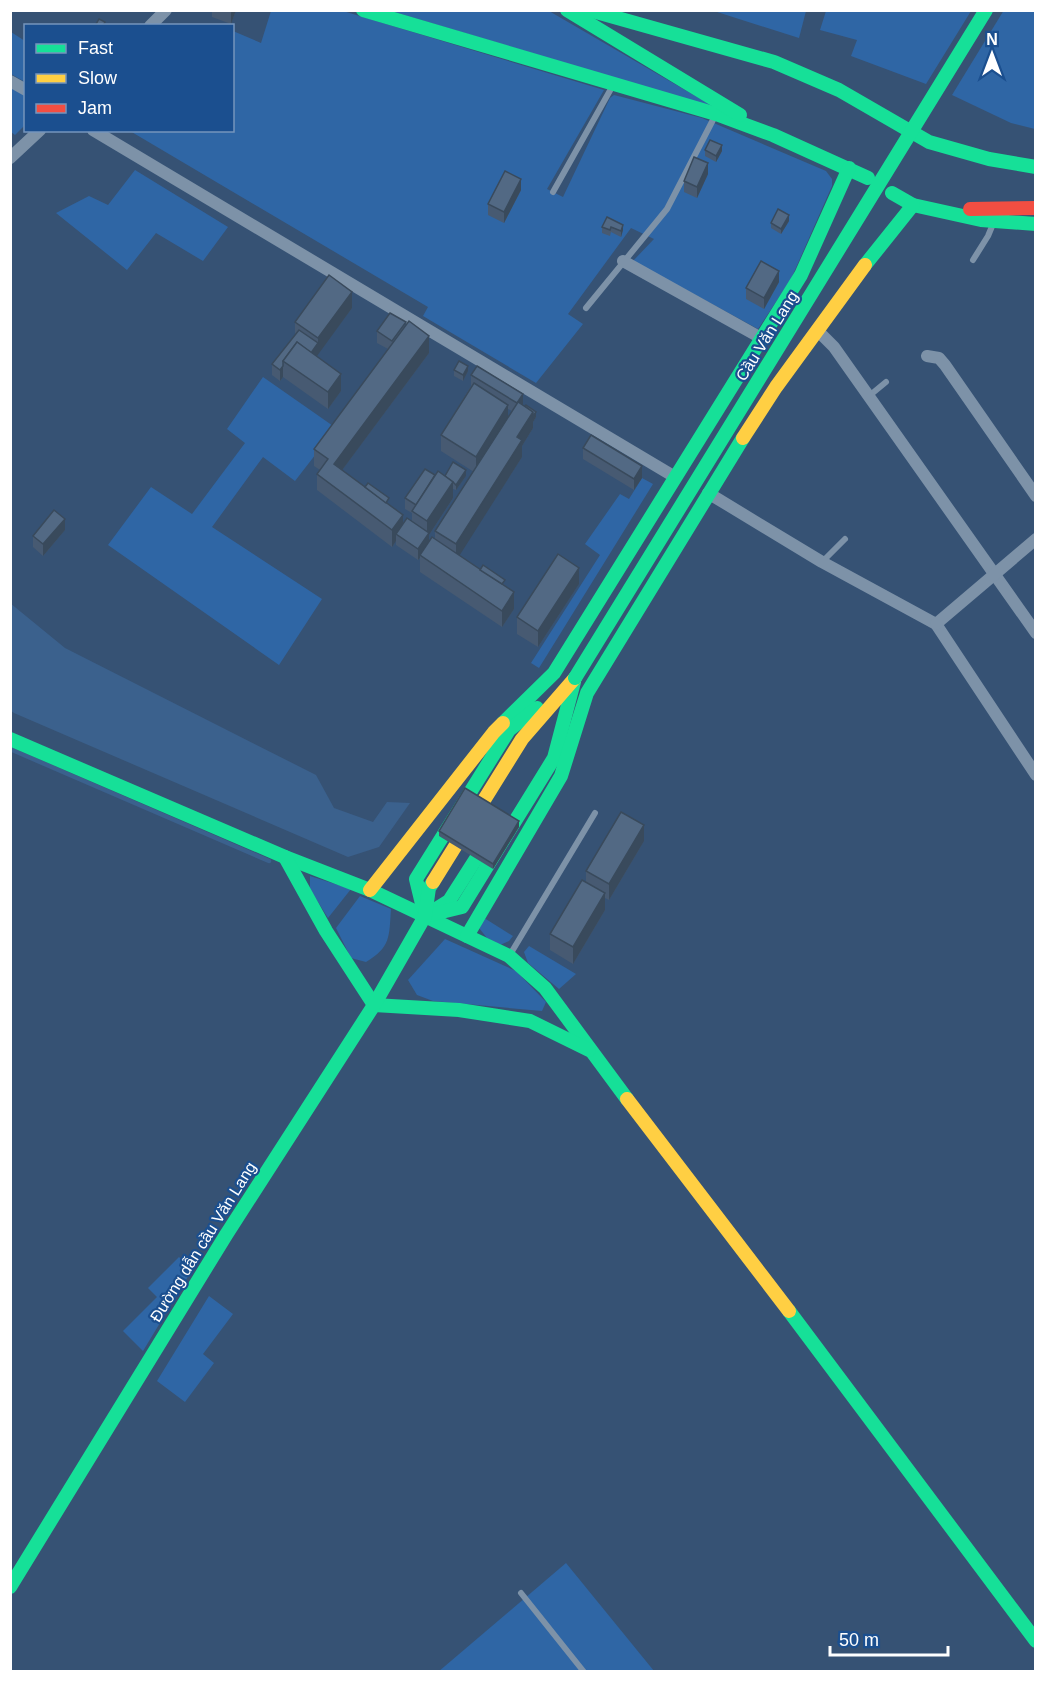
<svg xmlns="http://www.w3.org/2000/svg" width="1046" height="1682" font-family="Arial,sans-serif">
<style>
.green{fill:#2f66a5}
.water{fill:#3b618d}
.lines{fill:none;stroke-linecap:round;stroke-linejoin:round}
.stream{stroke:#3b618d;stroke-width:4.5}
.lane{stroke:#7d92a8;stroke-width:6}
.street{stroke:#7d92a8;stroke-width:12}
.fast{stroke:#16e098;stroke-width:14}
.slow{stroke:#ffcf43;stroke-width:14}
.jam{stroke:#f24e42;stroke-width:14}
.fast-bridge{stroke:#16e098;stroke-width:14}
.wall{fill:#475a72;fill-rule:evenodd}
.shaded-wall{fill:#394a5c}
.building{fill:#526984;stroke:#394a5c;stroke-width:1.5}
.labels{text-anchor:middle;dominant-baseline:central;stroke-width:4.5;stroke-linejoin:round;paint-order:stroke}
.street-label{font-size:16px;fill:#fff;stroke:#1b4f8f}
</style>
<rect width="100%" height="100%" fill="#365274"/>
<g class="green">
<path d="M1004,10L1035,11V129L1011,123L952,95Z"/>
<path d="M271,11H343L604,90L547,189L563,197L610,98L614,95L702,118L826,171L832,179V186L791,279L758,329L633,261L654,239L631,228L568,314L583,324L536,383L423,316L428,307L130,131L232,130L233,31L261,43Z"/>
<path d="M391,11H549L716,108Z"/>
<path d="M714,11L806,10V11L799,38Z"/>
<path d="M826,11V10L971,11L926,84L851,56L857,40L820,30Z"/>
<path d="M11,32L25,41V82L11,74Z"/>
<path d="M10,85L25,94V125L15,135L11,132Z"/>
<path d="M135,170L228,227L203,261L156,233L127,270L56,213L89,196L108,205Z"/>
<path d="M263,377L336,428L295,481L263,457L212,527L322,599L279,665L108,545L151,487L192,514L245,443L227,429Z"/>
<path d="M642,478L653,484L539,668L531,663L600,555L585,544L620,494L629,499Z"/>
<path d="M310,876L351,889L328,918L310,889Z"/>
<path d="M360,896L391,909C389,937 391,947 366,962L351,958L336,928Z"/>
<path d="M481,916L513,936L509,941L500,945L487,938L479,928Z"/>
<path d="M445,939L516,971L546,1002L542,1011L433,1001L417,995L408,980Z"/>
<path d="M529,946L576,974L559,989L528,963L524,952Z"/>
<path d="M179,1257L192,1270L143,1351L123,1331L157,1297L148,1288Z"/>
<path d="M209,1296L233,1314L203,1354L214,1363L185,1402L157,1381Z"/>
<path d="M566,1563L654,1671L438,1672Z"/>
</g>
<path class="water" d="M10,603L65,648L316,775L334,808L373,822L387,802L410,803L379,847L348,857L14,713L10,710Z"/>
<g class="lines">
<path class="stream" d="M10,749L269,861"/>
<g class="lane">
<path d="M553,192L612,87"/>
<path d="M973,260L988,236L993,224"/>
<path d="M586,308L667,209L715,116"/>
<path d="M869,396L886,382"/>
<path d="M822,562L845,539"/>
<path d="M511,953L595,813"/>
<path d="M521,1593L584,1672"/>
</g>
<g class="street">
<path d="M150,26L166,10"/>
<path d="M10,81L26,90"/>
<path d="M93,130L675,477"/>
<path d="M10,158L40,130"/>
<path d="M623,261L763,339"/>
<path d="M817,330L834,347L1036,633"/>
<path d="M927,356L939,358L945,365L1036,496"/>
<path d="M708,493L822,562L936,624L1036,775"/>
<path d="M936,624L1036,539"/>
</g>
<g class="fast">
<path d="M363,10L716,114L773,135L868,178"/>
<path d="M567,10L740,115"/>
<path d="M589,10L774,62L839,90L929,142L989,159L1036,167"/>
<path d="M892,193L913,205L981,220L1036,224"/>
<path d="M865,265L913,205"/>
<path d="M503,723L554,673L801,275L849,168"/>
<path d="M10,739L285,857L370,890L509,956L545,988L627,1099"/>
<path d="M285,857L326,931L374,1005L459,1010L530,1021L589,1050"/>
<path d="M423,908L416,879L509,730L537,708"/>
<path d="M433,911L449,901L479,854"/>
<path d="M425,916L462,907L554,758L574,682"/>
<path d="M467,936L561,776L587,693L743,438"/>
<path d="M789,1311L1036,1641"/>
<path d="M10,1587L226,1235L374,1005L425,916L429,888L433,882"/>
</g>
<g class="slow">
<path d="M743,438L776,387L865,265"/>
<path d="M433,882L522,739L575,678"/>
<path d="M370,890L494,732L503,723"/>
<path d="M627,1099L789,1311"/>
</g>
<path class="jam" d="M970,209L1036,208"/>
<path class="fast-bridge" d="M575,678L986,10"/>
</g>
<g class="wall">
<path d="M212,10H236L231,24L212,17Z"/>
<path d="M705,150L722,151L716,162L705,156Z"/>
<path d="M708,174L697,198L684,192V181Z"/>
<path d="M521,190L504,223L488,215V204Z"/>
<path d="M607,217L623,230L621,237L611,232L610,236L602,233V227Z"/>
<path d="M789,221L781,234L771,228V223Z"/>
<path d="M779,282L764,309L746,299V288Z"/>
<path d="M352,308L316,356L341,391L328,409L283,377L280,381L272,375V364L295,335V322Z"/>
<path d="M406,325L429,353L342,470L389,504V505L403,524L412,521V513L405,509V498L435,475L466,476L456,490L453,489V498L429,535V542L435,540V531L474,472L441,451V435L471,386V375L523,405L536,417L533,422V428L522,446V457L459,555L505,585L514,609L502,627L420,572V558L418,560L396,545V541L392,547L317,490V474L320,470L314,466V449L388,349L377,343V331ZM508,409L512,411L508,417Z"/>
<path d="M454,370L468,371L463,381L454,376Z"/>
<path d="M583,448L642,478L634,490L583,459Z"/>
<path d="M65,530L43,556L33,547V536Z"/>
<path d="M579,584L538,647L517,634V617Z"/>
<path d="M519,827L493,869L439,836V831Z"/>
<path d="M644,841L609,900L605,898V910L573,964L550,950V934L586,883V871Z"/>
</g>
<g class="shaded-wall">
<path d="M232,10H236L231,24V13Z"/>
<path d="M722,145V151L716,162V156Z"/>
<path d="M708,163V174L697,198V187Z"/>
<path d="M521,179V190L504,223V212Z"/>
<path d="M789,215V221L781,234V229Z"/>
<path d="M623,225V230L621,237V231Z"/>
<path d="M779,271V282L764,309V298Z"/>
<path d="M352,292V308L309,367V356L318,343V338Z"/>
<path d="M429,336V353L334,481V464Z"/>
<path d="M283,366V377L280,381V370Z"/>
<path d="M468,366V371L463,381V375Z"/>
<path d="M341,374V391L328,409V392Z"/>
<path d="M523,394V405L517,403Z"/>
<path d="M508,405V422L476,473V457Z"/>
<path d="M533,412H536V417L533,422V428L522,446V457L456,561V544L517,437Z"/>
<path d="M642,466V478L634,490V479Z"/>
<path d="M466,470V476L456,490V485Z"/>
<path d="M453,482V498L429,535V544L420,555V558L418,560V549L427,535V521Z"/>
<path d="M403,515V532L396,534V541L392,547V530Z"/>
<path d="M65,519V530L43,556V544Z"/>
<path d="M579,568V584L538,647V631Z"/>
<path d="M514,592V609L502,627V611Z"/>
<path d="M519,821V827L493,869V864Z"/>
<path d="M644,825V841L609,900V884Z"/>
<path d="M605,893V910L573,964V947Z"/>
</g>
<g class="building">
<path d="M99,19L105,22L103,26H95Z"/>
<path d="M710,140L722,145L716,156L705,150Z"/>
<path d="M694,157L708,163L697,187L684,181Z"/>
<path d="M505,171L521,179L504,212L488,204Z"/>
<path d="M778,209L789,215L781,229L771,223Z"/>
<path d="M607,217L623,225L621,231L611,227L610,230L602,227Z"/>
<path d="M761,261L779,271L764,298L746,288Z"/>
<path d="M329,275L352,292L318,338L295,322Z"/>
<path d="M390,313L406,322L392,341L377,331Z"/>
<path d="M409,321L429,336L334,464L403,515L392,530L317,474L328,459L314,449Z"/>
<path d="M299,330L318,343L311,353L297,342L283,361V366L280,370L272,364Z"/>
<path d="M297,342L341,374L328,392L283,361Z"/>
<path d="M459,361L468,366L463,375L454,370Z"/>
<path d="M477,366L523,394L517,403L471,375Z"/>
<path d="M474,383L508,405L476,457L441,435Z"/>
<path d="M518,402L533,412L517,437L522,440L456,544L435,531Z"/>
<path d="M526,405L536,412L533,416V412L525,406Z"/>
<path d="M591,435L642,466L634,479L583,448Z"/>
<path d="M453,462L466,470L456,485L453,482L445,476Z"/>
<path d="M425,469L435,475L416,505L405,498Z"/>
<path d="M438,471L453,482L427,521L412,511Z"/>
<path d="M368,483L389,498L386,503L365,487Z"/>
<path d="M54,510L65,519L43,544L33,536Z"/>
<path d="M407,518L429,533L418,549L396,534Z"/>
<path d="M432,537L514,592L502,611L420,555Z"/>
<path d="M558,554L579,568L538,631L517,617Z"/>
<path d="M483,565L505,580L502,584L480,570Z"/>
<path d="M465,788L519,821L493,864L439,831Z"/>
<path d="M621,812L644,825L609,884L586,871Z"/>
<path d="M582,880L605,893L573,947L550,934Z"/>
</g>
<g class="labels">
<g class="street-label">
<text transform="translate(767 336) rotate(-58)">Cầu Văn Lang</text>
<text transform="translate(203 1242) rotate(-58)">Đường dẫn cầu Văn Lang</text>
</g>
</g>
<rect width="1046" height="1682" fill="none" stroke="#ffffff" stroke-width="24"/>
<rect x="24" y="24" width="210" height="108" fill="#1b4f8f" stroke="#7695bc" stroke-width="1.5"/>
<rect x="36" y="44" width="30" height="9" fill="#16e098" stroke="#7695bc" stroke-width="1.5"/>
<text x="78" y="54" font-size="18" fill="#ffffff">Fast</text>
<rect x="36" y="74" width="30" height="9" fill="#ffcf43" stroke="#7695bc" stroke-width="1.5"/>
<text x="78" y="84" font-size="18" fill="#ffffff">Slow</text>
<rect x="36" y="104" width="30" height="9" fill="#f24e42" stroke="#7695bc" stroke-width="1.5"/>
<text x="78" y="114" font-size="18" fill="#ffffff">Jam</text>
<g transform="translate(992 54)" stroke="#1b4f8f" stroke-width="4.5" paint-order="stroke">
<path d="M0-4.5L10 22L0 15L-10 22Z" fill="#ffffff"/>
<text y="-9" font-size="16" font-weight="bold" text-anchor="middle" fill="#ffffff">N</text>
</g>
<path d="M830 1646v9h118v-9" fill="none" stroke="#ffffff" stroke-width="3"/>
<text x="839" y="1646" font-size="18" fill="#ffffff" stroke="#1b4f8f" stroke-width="4.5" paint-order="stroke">50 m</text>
</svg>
